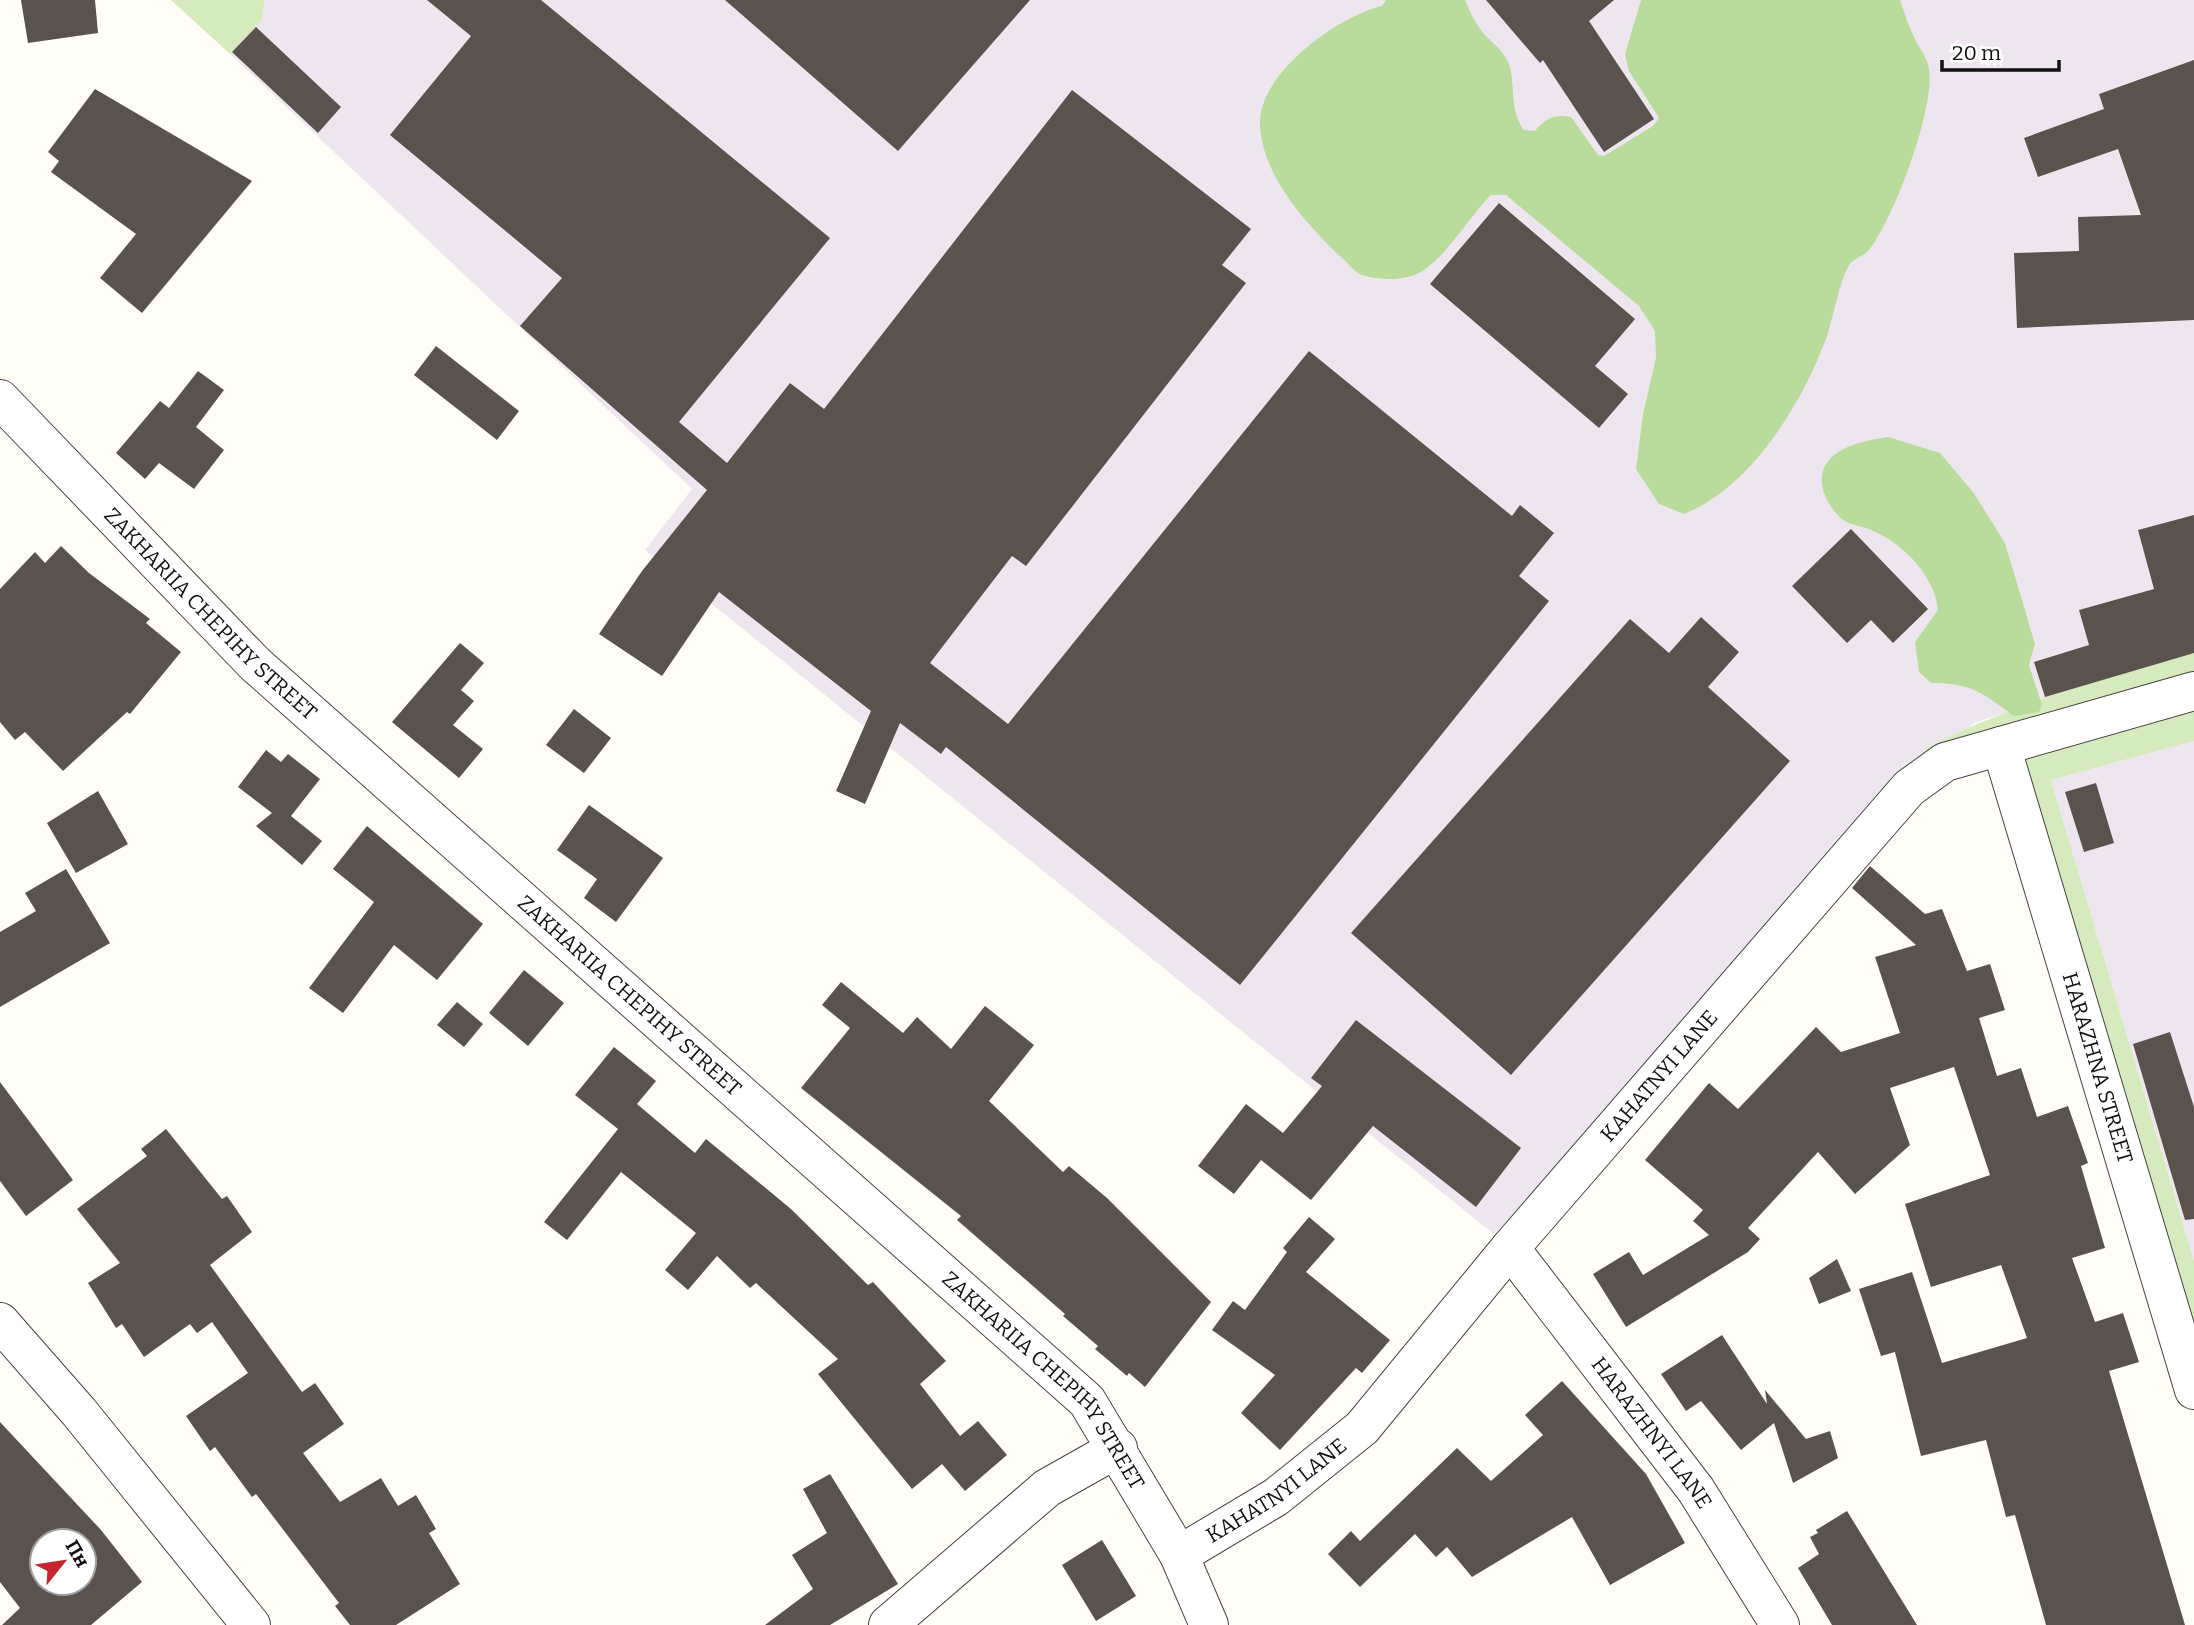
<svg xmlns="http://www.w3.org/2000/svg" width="2194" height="1625" font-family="Bitter,serif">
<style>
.industrial{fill:#eee6ef}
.green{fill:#d5ebbd}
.forest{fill:#b9dc9c}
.building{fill:#5a524d;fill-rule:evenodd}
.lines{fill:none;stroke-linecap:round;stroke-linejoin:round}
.street-casing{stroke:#444;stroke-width:40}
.street{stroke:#fff;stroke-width:38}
.labels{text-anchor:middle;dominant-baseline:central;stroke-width:7;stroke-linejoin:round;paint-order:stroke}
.street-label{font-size:21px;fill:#111;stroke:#fff}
</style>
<rect width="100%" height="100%" fill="#fffdf5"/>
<g class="industrial">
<path d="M265,0H2194V653L2116,675L1974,723L1501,1240L645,550L692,489L230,54L262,20Z"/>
<path d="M2194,741V1261L2051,780Z"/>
</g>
<g class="green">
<path d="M171,0H265L262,20L230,54Z"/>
<path d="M2194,653V676L1956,744L1501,1240L1927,748C2011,704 2103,678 2194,653Z"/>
<path d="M2194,706V741L2051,780L2194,1261V1363L2022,773L2025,760L2035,753Z"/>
</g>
<g class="forest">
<path d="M1386,0H1465C1469,9 1474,21 1480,29C1489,41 1506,51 1510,67C1515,88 1510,112 1524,130L1535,131C1546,118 1554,114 1571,117L1598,155L1604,156L1653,126L1659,118L1629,71L1625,54L1641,0H1900C1904,12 1908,24 1913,35C1917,45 1928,58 1929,69C1935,109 1895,216 1870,249C1865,256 1854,258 1849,265C1839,282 1834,316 1827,336C1803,402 1752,487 1684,514L1659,504L1636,469L1643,414L1656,358L1655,331L1639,306L1506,195H1491C1471,215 1446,256 1424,270C1408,281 1381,281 1362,275C1355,273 1348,263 1342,258C1307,225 1263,177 1260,126C1257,74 1338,16 1382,6Z"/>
<path d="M1888,437L1940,453L1973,492L2005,543L2035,644L2029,665L2042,705L2039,712L2014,716C1982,693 1973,683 1931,683L1919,672L1915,642L1938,610C1935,577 1904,544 1873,531C1864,526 1852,526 1843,520C1823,503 1810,471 1837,453C1853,442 1871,440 1888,437Z"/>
</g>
<g class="building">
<path d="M21,0H95L98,33L28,43Z"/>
<path d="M427,0H541L830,238L679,422L727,463L790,383L824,409L1072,90L1251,229L1222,265L1246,283L1026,566L1012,556L930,663L1008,724L1309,351L1512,516L1520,505L1554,533L1519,576L1549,601L1240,985L946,747L941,754L900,723L865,804L836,791L871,711L719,592L662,676L599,634L642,571L707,490L520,326L562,278L390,135L471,36Z"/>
<path d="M725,0H1030L898,151Z"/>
<path d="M1486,0H1614L1589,21L1654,119L1604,152L1543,60L1540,63Z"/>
<path d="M256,27L341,107L318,133L232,52Z"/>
<path d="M2194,60V320L2017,328L2014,253L2079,251L2078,217L2141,215L2118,149L2038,177L2024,138L2104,109L2099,94Z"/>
<path d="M95,89L252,181L142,313L100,278L136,234L51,172L59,161L48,152Z"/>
<path d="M1499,203L1635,319L1595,366L1628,394L1599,428L1430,284Z"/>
<path d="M436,346L519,411L497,440L414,375Z"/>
<path d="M198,371L224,390L196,427L224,450L194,489L159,463L145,479L116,453L160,401L169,408Z"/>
<path d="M2194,515V653L2045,697L2034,662L2089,645L2079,610L2154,589L2138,530Z"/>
<path d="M1851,529L1928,609L1893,643L1871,620L1847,643L1792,586Z"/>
<path d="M61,546L89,573L150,619L146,623L181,652L130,714L127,712L63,771L25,732L15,740L0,722V589L35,552L45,563Z"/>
<path d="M1701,617L1739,652L1708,687L1790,761L1511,1075L1351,933L1630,619L1669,653Z"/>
<path d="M460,643L484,663L461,690L474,701L453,725L483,749L459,778L392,722Z"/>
<path d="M574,709L611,738L584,773L546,745Z"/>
<path d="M266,750L281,762L288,754L320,779L291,816L322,841L302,865L256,826L272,813L238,787Z"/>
<path d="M2096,783L2114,843L2084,852L2065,792Z"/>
<path d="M98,791L128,844L76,873L47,823Z"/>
<path d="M589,805L663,858L616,922L584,898L597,879L557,850Z"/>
<path d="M367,826L483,924L437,980L394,945L343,1013L309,988L374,902L333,869Z"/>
<path d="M1870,866L1925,914L1942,909L1967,971L1990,964L2005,1010L1979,1018L1997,1076L2021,1068L2037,1117L2068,1106L2088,1163L2081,1166L2105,1248L2072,1258L2095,1322L2123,1313L2139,1362L2109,1371L2185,1625H2046L2015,1515L2006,1517L1986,1440L1921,1456L1895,1352L1881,1356L1859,1289L1912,1272L1942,1363L2027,1338L2001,1265L1931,1287L1905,1204L1990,1175L1954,1067L1890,1088L1910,1145L1855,1194L1818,1152L1748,1228L1760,1239L1748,1252L1626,1327L1593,1274L1629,1252L1643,1275L1709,1235L1693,1221L1703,1210L1645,1160L1709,1083L1738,1109L1816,1027L1841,1052L1900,1033L1875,957L1916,945L1852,888Z"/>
<path d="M66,869L110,943L0,1007V932L36,911L25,893Z"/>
<path d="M524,970L564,1003L528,1046L489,1013Z"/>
<path d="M841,982L903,1033L917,1017L951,1049L985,1006L1034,1045L989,1101L1063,1172L1069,1166L1107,1198L1211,1302L1145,1387L1129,1373L1127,1376L1095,1349L1098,1346L1063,1316L1065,1314L957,1220L961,1216L801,1088L850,1028L822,1005Z"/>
<path d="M457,1002L483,1024L464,1047L437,1025Z"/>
<path d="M1356,1020L1521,1148L1476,1207L1373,1126L1311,1200L1261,1160L1234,1194L1198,1166L1246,1104L1283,1133L1322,1086L1311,1078Z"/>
<path d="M2170,1032L2194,1107V1219L2185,1220L2133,1044Z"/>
<path d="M614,1047L656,1081L637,1104L695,1153L706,1139L791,1209L868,1285L873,1282L946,1361L920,1384L960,1436L978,1421L1007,1455L965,1491L942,1464L912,1489L818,1374L838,1359L756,1283L750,1288L717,1256L688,1290L665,1270L696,1233L621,1172L567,1240L544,1222L618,1129L575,1095Z"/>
<path d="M0,1082L73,1180L26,1216L0,1181Z"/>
<path d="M166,1129L222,1199L227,1196L252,1232L210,1265L302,1392L315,1383L344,1424L303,1453L340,1502L381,1478L398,1506L416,1495L436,1529L429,1533L460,1584L396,1625H350L335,1606L339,1603L256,1494L252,1497L215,1447L210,1451L186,1416L248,1373L212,1322L197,1333L190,1324L144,1357L122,1324L116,1328L88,1283L120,1263L77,1209L147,1156L141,1149Z"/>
<path d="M1309,1217L1335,1239L1306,1272L1390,1340L1362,1373L1356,1368L1280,1450L1241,1413L1275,1375L1212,1330L1233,1301L1245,1310L1287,1252L1283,1248Z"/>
<path d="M1837,1259L1851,1291L1819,1304L1809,1278Z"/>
<path d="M1722,1335L1767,1404L1765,1390L1806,1439L1830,1431L1838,1458L1793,1483L1774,1423L1741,1450L1701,1401L1686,1411L1661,1374Z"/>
<path d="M1562,1381L1646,1474L1685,1543L1610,1585L1572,1517L1472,1577L1447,1547L1436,1557L1415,1534L1360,1587L1328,1554L1351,1531L1360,1541L1457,1448L1491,1481L1543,1435L1525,1415Z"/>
<path d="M0,1422L101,1530L142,1582L91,1625H2L20,1608L0,1582ZM42,1541H84V1583H42Z"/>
<path d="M830,1474L898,1584L830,1625H765L813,1589L792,1555L827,1533L803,1489Z"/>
<path d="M1847,1511L1917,1625H1832L1798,1568L1819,1554L1810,1537L1818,1533L1816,1530Z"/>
<path d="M1102,1540L1136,1596L1096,1621L1062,1565Z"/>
</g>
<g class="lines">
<g class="street-casing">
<g id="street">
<path id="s1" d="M0,399L255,664L1087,1401L1179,1555L1209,1625"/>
<path id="s2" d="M2001,746L2194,1390"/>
<path id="s3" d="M1510,1248L1696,1490L1780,1625"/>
<path d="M0,1322L79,1412L251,1625"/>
<path id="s4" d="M1179,1555L1276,1497L1362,1428L1510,1248L1909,788L1945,762L2194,691"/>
<path d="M888,1625L1047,1488L1118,1448"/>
</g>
</g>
<use href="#street" class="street"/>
</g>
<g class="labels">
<g class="street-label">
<text stroke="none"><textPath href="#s1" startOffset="301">ZAKHARIIA CHEPIHY STREET</textPath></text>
<text stroke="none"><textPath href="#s1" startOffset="868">ZAKHARIIA CHEPIHY STREET</textPath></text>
<text stroke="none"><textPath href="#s2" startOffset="336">HARAZHNA STREET</textPath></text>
<text stroke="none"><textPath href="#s4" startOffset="684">KAHATNYI LANE</textPath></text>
<text stroke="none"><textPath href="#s1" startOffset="1435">ZAKHARIIA CHEPIHY STREET</textPath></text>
<text stroke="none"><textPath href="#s3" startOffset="233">HARAZHNYI LANE</textPath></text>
<text stroke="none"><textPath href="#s4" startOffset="117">KAHATNYI LANE</textPath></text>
</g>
</g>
<g transform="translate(63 1562) rotate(60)"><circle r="33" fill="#ffffff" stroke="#a0a0a0" stroke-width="2"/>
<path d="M0-5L12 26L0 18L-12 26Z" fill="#c4262e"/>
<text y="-10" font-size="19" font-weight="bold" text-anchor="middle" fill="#111111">Пн</text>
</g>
<path d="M1942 60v10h117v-10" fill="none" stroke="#111111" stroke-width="3.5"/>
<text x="1952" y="60" font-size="21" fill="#111111" stroke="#ffffff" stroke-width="5" paint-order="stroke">20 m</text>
</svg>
